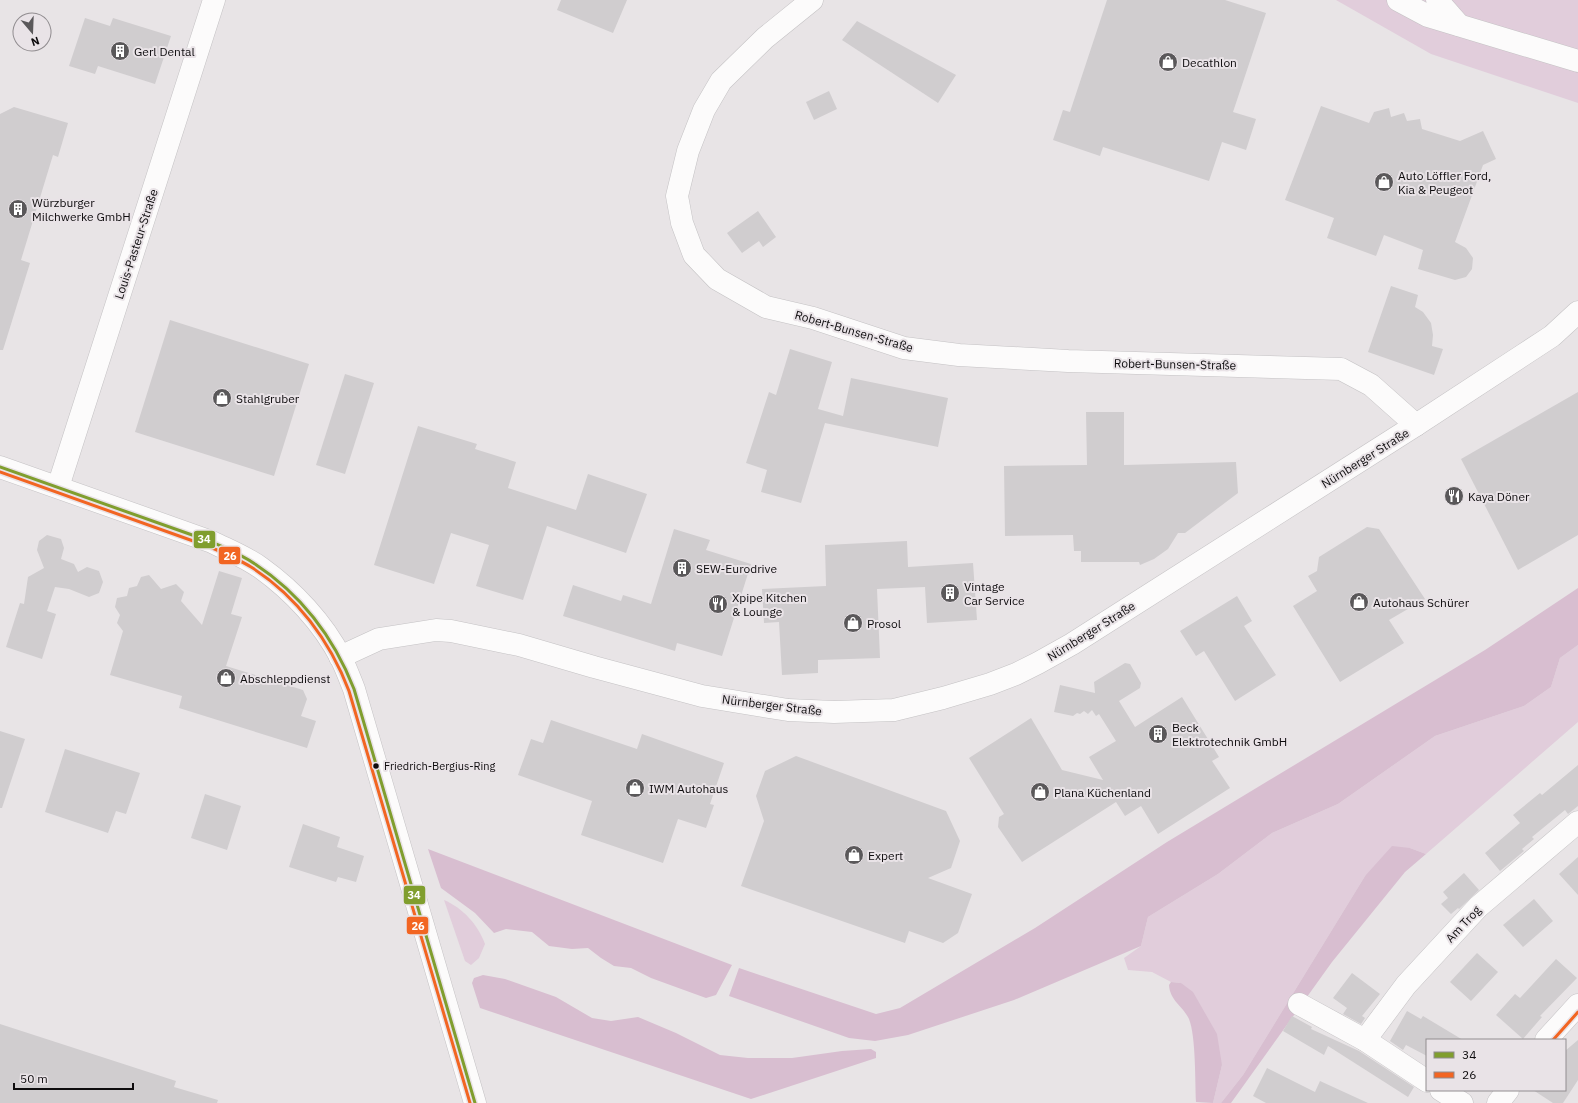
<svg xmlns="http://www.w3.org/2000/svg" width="1578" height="1103" font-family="'IBM Plex Sans',sans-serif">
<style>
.green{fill:#e1cddb}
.forest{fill:#d8bed0}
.building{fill:#d0cdcf}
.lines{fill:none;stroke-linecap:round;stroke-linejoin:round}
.minor-casing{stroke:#c4c2c4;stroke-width:23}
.highway-casing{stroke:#c4c2c4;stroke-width:23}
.minor{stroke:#fcfbfb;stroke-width:22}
.highway{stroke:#fcfbfb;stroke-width:22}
.bus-1-casing{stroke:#e9e3e7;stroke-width:6}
.bus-2-casing{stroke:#e9e3e7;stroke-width:6}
.bus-1{stroke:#809e2e;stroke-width:3}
.bus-2{stroke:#f26522;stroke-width:3}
.bus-dot{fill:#0e0c0e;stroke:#e9e3e7;stroke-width:1.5}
.labels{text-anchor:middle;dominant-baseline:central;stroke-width:4;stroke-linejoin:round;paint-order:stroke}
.bus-label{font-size:11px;fill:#0e0c0e;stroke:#e9e3e7;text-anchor:start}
.poi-label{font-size:12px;fill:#0e0c0e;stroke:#e9e3e7;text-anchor:start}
.street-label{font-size:12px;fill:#0e0c0e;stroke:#e9e3e7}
.line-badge{stroke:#e9e3e7;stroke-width:1.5}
.badge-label{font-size:11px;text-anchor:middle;font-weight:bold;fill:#fff}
</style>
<rect width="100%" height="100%" fill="#e8e4e6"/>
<g class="green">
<path d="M1336,0H1578V103L1431,54Z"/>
<path d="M1578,645V722L1426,854L1410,848L1365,876L1243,1075L1221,1103H1213L1222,1065L1181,983L1171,982L1152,972L1128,970L1124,958L1141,946L1148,917L1218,874L1272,833L1338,804L1435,736L1524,706L1551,687L1560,658Z"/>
<path d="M444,900C463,908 478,925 485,944L479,958L471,965L465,961Z"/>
</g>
<g class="forest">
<path d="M1578,588V645L1560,658L1551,687L1524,706L1435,736L1338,804L1272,833L1218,874L1148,917L1141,946L1014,1000L908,1035L875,1041L849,1038L729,996L739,968L876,1014L900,1008L1035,928L1167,842L1485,650Z"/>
<path d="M1392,846L1410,848L1426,854L1405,872L1332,962L1231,1103H1221L1243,1075L1365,876Z"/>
<path d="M428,849L732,965L716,995L706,998L651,978L631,968L614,966L601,958L588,948L572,949L549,946L532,932L506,929L494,933L475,913L441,888Z"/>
<path d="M483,975L505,979L556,997L592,1018L611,1021L638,1017L676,1033L720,1055L748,1058H792L842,1051L871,1049L876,1052V1058L751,1099L480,1008L472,983L474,978Z"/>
<path d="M1171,982L1181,983L1193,992L1217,1034L1222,1065L1213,1103L1196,1102C1195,1081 1196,1037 1189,1019C1183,1006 1170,1001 1169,985Z"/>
</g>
<g class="building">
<path d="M561,0H627L613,33L557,10Z"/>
<path d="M1107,0H1225L1266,13L1233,112L1256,119L1246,150L1222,142L1209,181L1103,147L1100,156L1053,140L1063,110L1070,112Z"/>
<path d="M85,18L110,26L113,18L171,36L155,84L98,66L95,74L69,66Z"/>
<path d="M857,21L956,75L938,103L842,40Z"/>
<path d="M829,91L837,109L814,120L806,102Z"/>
<path d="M1321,106L1369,123L1374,112L1389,108L1391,117L1404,113L1407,121L1420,119L1422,129L1460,141L1483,131L1496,159L1483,165L1455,242L1466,248L1473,258L1472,269L1466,277L1455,280L1418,269L1423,250L1384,235L1376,256L1327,238L1334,218L1285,200Z"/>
<path d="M14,107L68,123L58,157L53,155L21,260L30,263L3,350H0V114Z"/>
<path d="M758,211L776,237L763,247L759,241L742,253L727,233Z"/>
<path d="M1391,286L1418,295L1415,307L1423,312L1431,323L1433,335L1432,346L1443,349L1434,375L1368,352Z"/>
<path d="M170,320L309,364L274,476L135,432Z"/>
<path d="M790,349L832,362L818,409L843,416L851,378L948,398L938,447L825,423L801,503L761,492L767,470L746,463L769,392L776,395Z"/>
<path d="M345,374L374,383L345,474L316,465Z"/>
<path d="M1578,392V535L1518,570L1461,459Z"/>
<path d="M1086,412H1124V465L1236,462L1238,493L1185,533H1178L1168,549L1154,559L1140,565L1139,562H1081V551H1074L1073,535L1005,536L1004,466L1087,465Z"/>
<path d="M418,426L477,444L475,449L516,462L508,488L576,510L588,474L647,494L626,553L547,526L523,600L476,586L489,545L451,533L434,584L374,565Z"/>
<path d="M1367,527L1379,529L1425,599L1389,620L1404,643L1340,682L1293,606L1317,591L1308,576L1317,571L1319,557Z"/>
<path d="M674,529L710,540L706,550L751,564L722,656L677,643L675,651L563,616L573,585L621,601L623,595L651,604Z"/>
<path d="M47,535L61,539L64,548L61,559L74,564L78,572L87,567L99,571L103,582L99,593L89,597L69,589L55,587L47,611L56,614L42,659L6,647L20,603L24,604L28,577L44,568L37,550L39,541Z"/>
<path d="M907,541L908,567L973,563L977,620L927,623L925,587L877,589L880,658L818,660V673L782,675L779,622L764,623L762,589L826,586L825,545Z"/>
<path d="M219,571L242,578L231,614L242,617L226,666L303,690L307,699L301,716L316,721L307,748L179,708L182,696L110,675L123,631L117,623L120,615L115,607L117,598L127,596L129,588L137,586L141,577L149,575L161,589L176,584L184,592L181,601L202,625Z"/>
<path d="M1237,596L1252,621L1244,626L1276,675L1235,701L1204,651L1196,656L1180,631Z"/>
<path d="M1125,663L1130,664L1141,683L1140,688L1119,701L1135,727L1182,697L1219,757L1212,761L1230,788L1158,834L1141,806L1125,816L1116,802L1022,862L998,827L999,817L1004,814L969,758L1031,718L1062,770L1103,780L1089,757L1116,741L1099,714L1096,716L1092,710L1088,714L1084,711L1080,714L1077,713L1073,716L1054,712L1060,685L1095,693L1094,682Z"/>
<path d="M551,720L637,749L642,734L724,763L710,804L714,805L706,828L678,819L663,863L581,835L592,801L518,775L531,739L543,743Z"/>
<path d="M0,731L25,739L2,808H0Z"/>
<path d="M65,749L140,773L126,814L116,811L108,833L45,812Z"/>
<path d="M796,756L946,811L960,841L951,868L928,878L972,894L958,933L943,943L909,931L905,943L741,886L764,821L756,796L765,771Z"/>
<path d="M1578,765V806L1568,814L1565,810L1532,837L1534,839L1522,849L1524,851L1500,871L1485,853L1520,823L1513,815L1540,793L1542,795Z"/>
<path d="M205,794L241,806L227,850L191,838Z"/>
<path d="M303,824L340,837L337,847L364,856L356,882L338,877L336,882L289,867Z"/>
<path d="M1578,857V895L1559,874Z"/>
<path d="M1464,873L1479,890L1459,909L1458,908L1451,914L1441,904L1448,898L1443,892Z"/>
<path d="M1534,899L1553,921L1523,947L1503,925Z"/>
<path d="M1477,953L1498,972L1471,1001L1450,982Z"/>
<path d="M1556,959L1577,978L1540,1016L1542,1017L1523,1039L1496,1015L1515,994L1520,998Z"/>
<path d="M1352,973L1380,994L1362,1016L1365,1018L1361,1024L1343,1014L1347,1008L1333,998Z"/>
<path d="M1407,1011L1421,1019L1423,1016L1463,1040H1427V1056L1406,1045L1403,1050L1390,1041Z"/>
<path d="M1292,1016L1312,1027L1311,1029L1359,1051L1414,1087L1408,1097L1328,1046L1324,1055L1283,1031Z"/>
<path d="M0,1024L176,1081L174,1087L218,1100L217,1103H0Z"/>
<path d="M1578,1040V1080L1563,1103H1553L1533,1090H1565V1051Z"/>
<path d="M1267,1068L1315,1092L1320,1081L1368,1103H1266L1253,1096Z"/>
</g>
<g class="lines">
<g class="minor-casing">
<g id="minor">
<path d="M812,0L765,38L721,81L704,110L688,151L677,196L682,223L694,255L717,279L766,307L813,318L904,348L959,355L1068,361L1341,369L1371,385L1416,425"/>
<path d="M0,467L212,542C228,550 246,557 261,568C293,591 323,623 341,658C346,668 350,679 354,689L475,1103"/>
<path d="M58,487L214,0"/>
<path d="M340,657L379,639L436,630L451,631L519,645L594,667L702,696L788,710L834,712L894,710L943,698L990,684L1016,674L1038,663L1072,644L1416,425L1523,355L1552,336L1578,312"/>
<path d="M1299,1004L1365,1040L1427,1081"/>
<path d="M1365,1040L1406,985L1478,907L1578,822"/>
<path d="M1546,1040L1578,1005"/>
<path d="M1441,1090L1462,1103"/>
<path d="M1498,1103L1508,1090"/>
</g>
</g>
<g class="highway-casing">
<g id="highway">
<path d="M1398,0L1428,16L1578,61"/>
<path d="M1437,0L1459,25"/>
</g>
</g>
<use href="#minor" class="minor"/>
<use href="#highway" class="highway"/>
<g class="bus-1-casing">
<path id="bus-1" d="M0,467L212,542C227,549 242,555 255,564C302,595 334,638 354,689L475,1103"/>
</g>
<g class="bus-2-casing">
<g id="bus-2">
<path d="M0,472L210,547C224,553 238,559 251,567C297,596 330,641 349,691L470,1103"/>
<path d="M1553,1040L1578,1012"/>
</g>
</g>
<use href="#bus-1" class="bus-1"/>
<use href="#bus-2" class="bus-2"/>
</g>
<defs>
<g id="building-disc" transform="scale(1)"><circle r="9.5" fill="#5a585a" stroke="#e9e3e7"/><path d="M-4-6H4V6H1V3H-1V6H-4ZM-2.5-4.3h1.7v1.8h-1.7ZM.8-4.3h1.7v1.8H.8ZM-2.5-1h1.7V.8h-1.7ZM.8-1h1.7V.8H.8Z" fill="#fff"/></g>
<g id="shop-disc" transform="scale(1)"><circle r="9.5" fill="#5a585a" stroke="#e9e3e7"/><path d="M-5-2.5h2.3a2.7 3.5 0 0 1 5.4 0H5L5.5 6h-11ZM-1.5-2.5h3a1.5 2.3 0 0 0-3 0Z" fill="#fff"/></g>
<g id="restaurant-disc" transform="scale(1)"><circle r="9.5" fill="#5a585a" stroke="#e9e3e7"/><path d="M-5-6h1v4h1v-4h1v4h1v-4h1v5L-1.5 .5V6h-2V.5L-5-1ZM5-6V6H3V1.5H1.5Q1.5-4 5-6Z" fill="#fff"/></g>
</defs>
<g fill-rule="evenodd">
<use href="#building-disc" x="120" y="51"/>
<use href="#shop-disc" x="1168" y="62"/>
<use href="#shop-disc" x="1384" y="182"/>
<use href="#building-disc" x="18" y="209"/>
<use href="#shop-disc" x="222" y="398"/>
<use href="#restaurant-disc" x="1454" y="496"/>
<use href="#building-disc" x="682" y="568"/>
<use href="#building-disc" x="950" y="593"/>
<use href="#shop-disc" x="1359" y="602"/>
<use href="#restaurant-disc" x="718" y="604"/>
<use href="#shop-disc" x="853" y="623"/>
<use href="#shop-disc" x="226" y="678"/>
<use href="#building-disc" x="1158" y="734"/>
<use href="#shop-disc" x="635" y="788"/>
<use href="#shop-disc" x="1040" y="792"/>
<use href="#shop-disc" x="854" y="855"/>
</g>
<circle class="bus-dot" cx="376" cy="766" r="3.5"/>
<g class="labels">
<g class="bus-label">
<text x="384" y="766">Friedrich-Bergius-Ring</text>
</g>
<g class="poi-label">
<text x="134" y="51">Gerl Dental</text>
<text x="1182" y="62">Decathlon</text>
<text x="1398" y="175">Auto Löffler Ford,<tspan x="1398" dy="14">Kia &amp; Peugeot</tspan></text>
<text x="32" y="202">Würzburger<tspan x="32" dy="14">Milchwerke GmbH</tspan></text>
<text x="236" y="398">Stahlgruber</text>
<text x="1468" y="496">Kaya Döner</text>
<text x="696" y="568">SEW-Eurodrive</text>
<text x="964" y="586">Vintage<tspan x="964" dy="14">Car Service</tspan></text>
<text x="732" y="597">Xpipe Kitchen<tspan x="732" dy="14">&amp; Lounge</tspan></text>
<text x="1373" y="602">Autohaus Schürer</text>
<text x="867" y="623">Prosol</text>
<text x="240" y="678">Abschleppdienst</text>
<text x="1172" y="727">Beck<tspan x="1172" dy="14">Elektrotechnik GmbH</tspan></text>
<text x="649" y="788">IWM Autohaus</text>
<text x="1054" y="792">Plana Küchenland</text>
<text x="868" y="855">Expert</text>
</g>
<g class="street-label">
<text transform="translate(136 244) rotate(-72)">Louis-Pasteur-Straße</text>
<text transform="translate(854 331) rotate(16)">Robert-Bunsen-Straße</text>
<text transform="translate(1175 364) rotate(1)">Robert-Bunsen-Straße</text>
<text transform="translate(1365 458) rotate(-32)">Nürnberger Straße</text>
<text transform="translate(1091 631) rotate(-32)">Nürnberger Straße</text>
<text transform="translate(772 705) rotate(7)">Nürnberger Straße</text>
<text transform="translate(1463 924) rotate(-47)">Am Trog</text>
</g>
</g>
<g class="line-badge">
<rect x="193" y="530" width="23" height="19" rx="4" fill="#809e2e"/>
<rect x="218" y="546" width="23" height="19" rx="4" fill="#f26522"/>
<rect x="403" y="885" width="23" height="20" rx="4" fill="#809e2e"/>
<rect x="406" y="916" width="23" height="19" rx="4" fill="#f26522"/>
</g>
<g class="badge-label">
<text x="204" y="543">34</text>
<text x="230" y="560">26</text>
<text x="414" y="899">34</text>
<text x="418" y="930">26</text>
</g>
<rect x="1426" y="1039" width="140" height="52" fill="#e9e3e7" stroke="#918d90"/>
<rect x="1434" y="1052" width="20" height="6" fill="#809e2e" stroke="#918d90"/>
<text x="1462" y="1059" font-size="12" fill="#0e0c0e">34</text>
<rect x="1434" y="1072" width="20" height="6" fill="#f26522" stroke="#918d90"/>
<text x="1462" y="1079" font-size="12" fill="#0e0c0e">26</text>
<g transform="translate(32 32) rotate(161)"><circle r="19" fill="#e9e3e7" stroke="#918d90"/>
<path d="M0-3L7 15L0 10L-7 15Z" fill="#5a585a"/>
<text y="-6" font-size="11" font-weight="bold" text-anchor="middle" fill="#0e0c0e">N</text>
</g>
<path d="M14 1083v6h119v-6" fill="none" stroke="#0e0c0e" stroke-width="2"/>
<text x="20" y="1083" font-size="12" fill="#0e0c0e" stroke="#e9e3e7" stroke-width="3" paint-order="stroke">50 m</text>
</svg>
